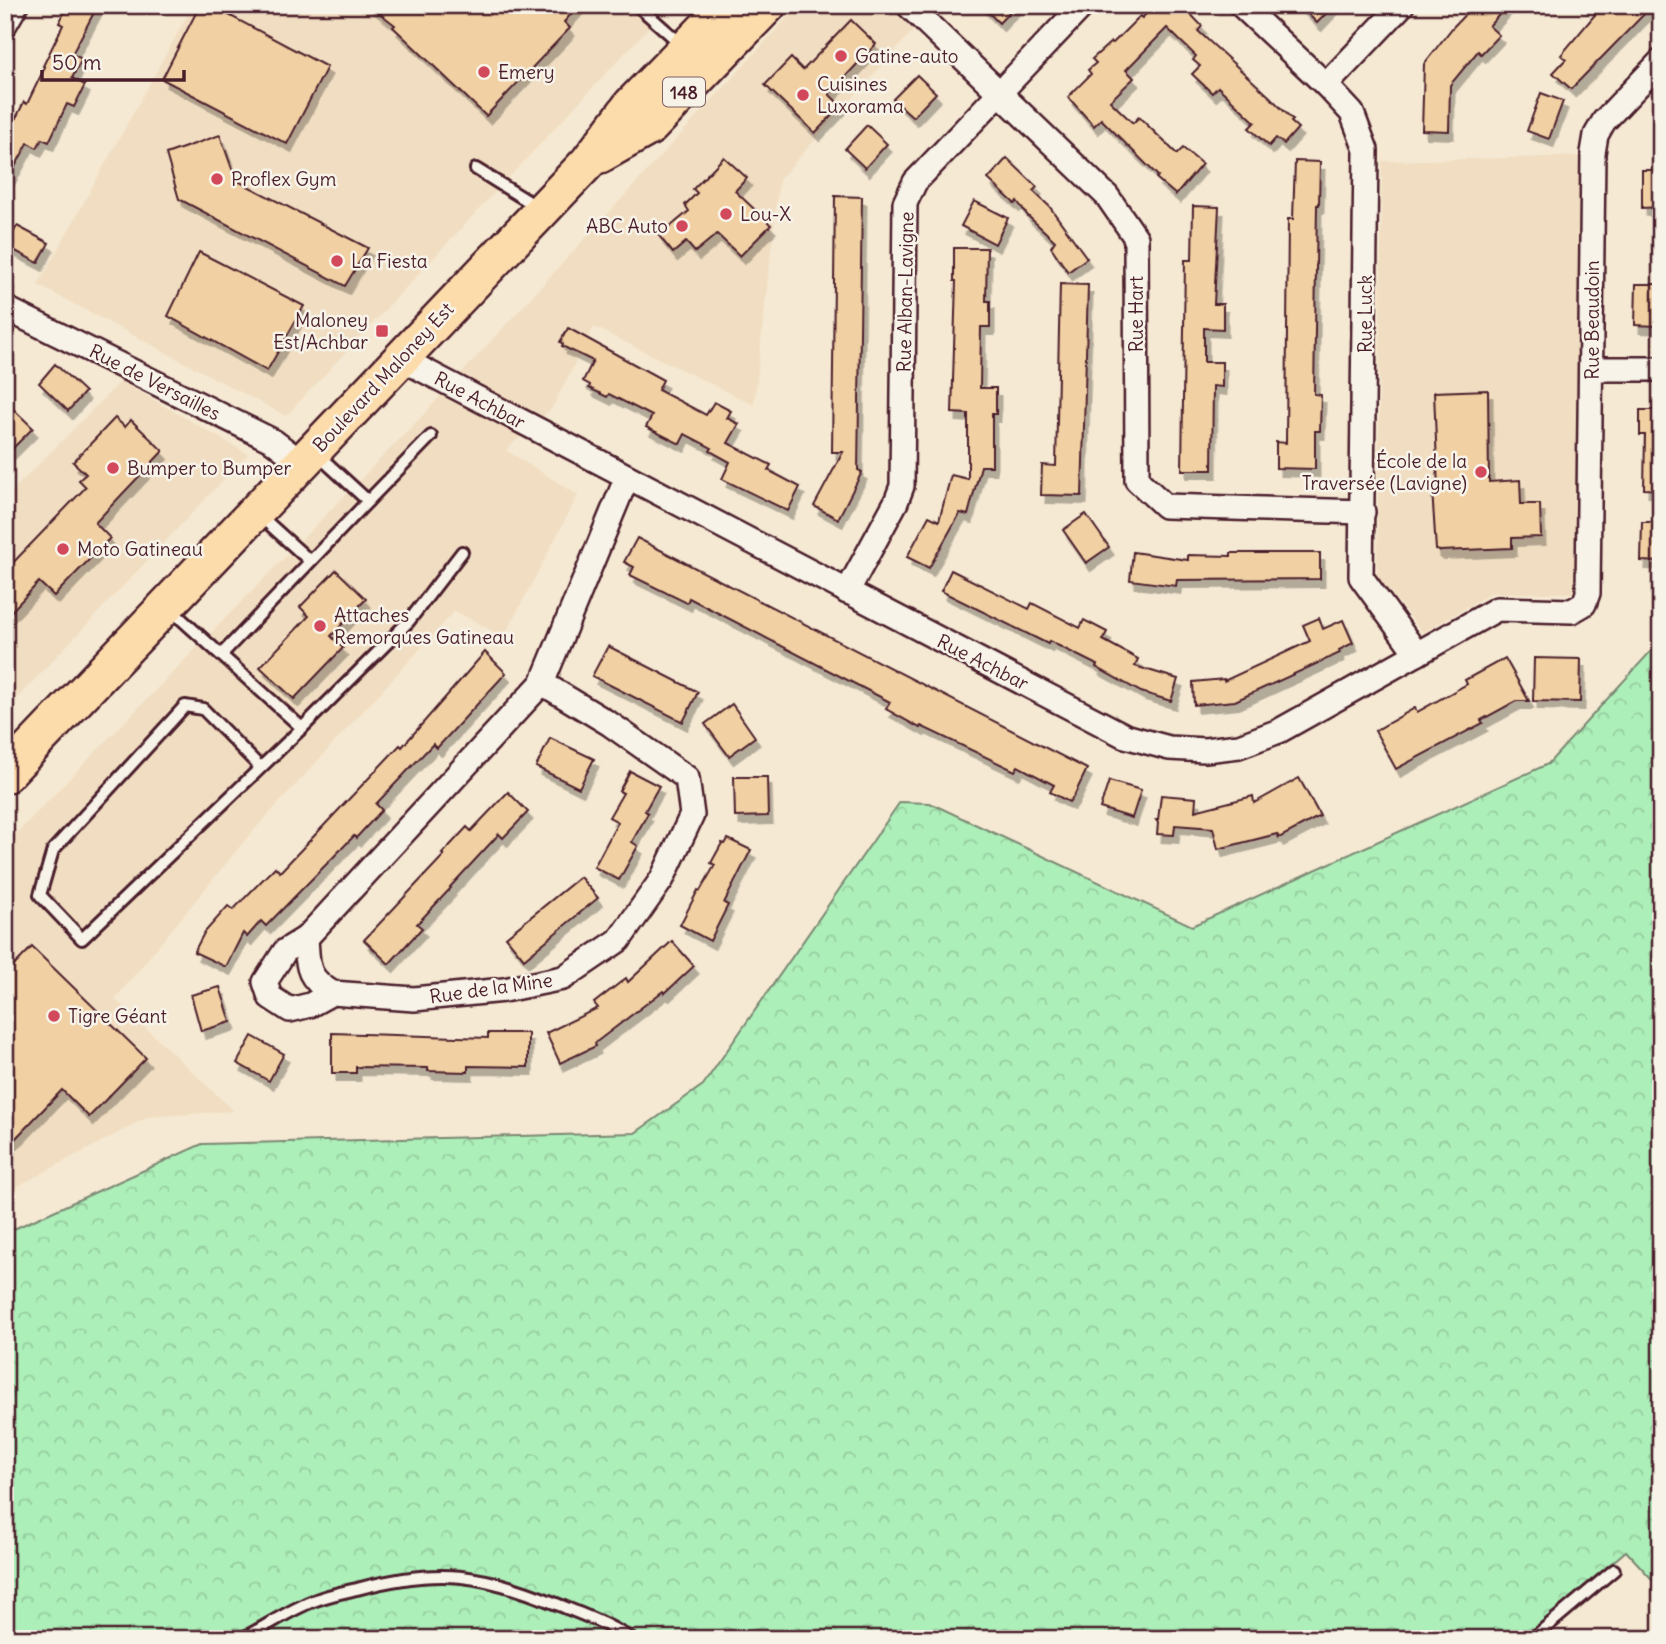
<svg xmlns="http://www.w3.org/2000/svg" width="1666" height="1644" font-family="Delius,sans-serif">
<style>
.built{fill:#f1dec2}
.forest{fill:url(#forest-crowns);stroke:#7b8772;stroke-width:2}
.building{fill:#f1d1a3;stroke:#4a1f2b;stroke-width:2;filter:url(#shadow)}
.lines{fill:none;stroke-linecap:round;stroke-linejoin:round}
.service-casing{stroke:#4a1f2b;stroke-width:16}
.minor-casing{stroke:#4a1f2b;stroke-width:28}
.primary-casing{stroke:#4a1f2b;stroke-width:40}
.service{stroke:#f7f3e8;stroke-width:10}
.minor{stroke:#f7f3e8;stroke-width:23}
.primary{stroke:#fddcac;stroke-width:35}
.poi-dot{fill:#d1495b;stroke:#f7f3e8;stroke-width:2.5}
.labels{text-anchor:middle;dominant-baseline:central;stroke-width:5;stroke-linejoin:round;paint-order:stroke}
.shield{fill:#f7f3e8;stroke:#7e5f64;stroke-width:2}
.shield-label{font-size:18px;font-weight:bold;fill:#4a1f2b}
.poi-label{font-size:19px;fill:#4a1f2b;stroke:#f7f3e8;text-anchor:start}
.street-label{font-size:19px;fill:#4a1f2b;stroke:#f7f3e8}
</style>
<defs>
<pattern id="forest-crowns" width="20" height="18" patternUnits="userSpaceOnUse" patternTransform="scale(1.75)"><rect width="20" height="18" fill="#acefb9"/><path d="M2 6a3 3 0 1 1 6 0M12 15a3 3 0 1 1 6 0" fill="none" stroke="#96cc9f"/></pattern>
<filter id="shadow"><feDropShadow dx="4.5" dy="8" stdDeviation="0" flood-color="#0004"/></filter>
</defs>
<rect width="100%" height="100%" fill="#f5e9d3"/>
<filter id="ink" filterUnits="userSpaceOnUse"><feTurbulence type="fractalNoise" baseFrequency=".0143" numOctaves="2"/><feDisplacementMap in="SourceGraphic" scale="14" xChannelSelector="R" yChannelSelector="G"/><feConvolveMatrix kernelMatrix="1 2 1 2 8 2 1 2 1" color-interpolation-filters="sRGB"/></filter>
<g filter="url(#ink)">
<g class="built">
<path d="M193,5H670L286,416L38,285Z"/>
<path d="M799,5H936L779,180L754,405L594,327L552,408L506,450L578,495L504,637L455,611L246,839L115,999L234,1111L148,1117L5,1193V845L426,412Z"/>
<path d="M1588,156L1582,593H1491L1423,633L1377,576L1382,161Z"/>
<path d="M121,381L248,454L5,711V498Z"/>
</g>
<path class="forest" d="M1661,640V1589L1626,1551L1522,1639H5V1233L202,1144L635,1133L703,1085L900,802L930,803L1192,926L1548,764Z"/>
<g class="building">
<path d="M68,5H98L72,54L82,59L72,78L85,85L74,107L67,104L49,142L42,139L37,148L28,143L5,185V140L24,102L27,104L45,67L43,66L63,25L59,23Z"/>
<path d="M200,5H210L327,67L287,144L162,79Z"/>
<path d="M369,5H579L564,22L570,28L486,116L393,27L395,25Z"/>
<path d="M981,5H1016L999,23Z"/>
<path d="M1155,5H1182L1202,26L1198,31L1269,96L1293,120L1291,122L1298,128L1284,144L1276,138L1269,146L1249,128L1255,122L1218,87L1212,93L1192,74L1200,66L1193,60L1196,56L1167,28L1126,70L1134,78L1110,101L1133,123L1139,117L1177,154L1183,148L1202,164L1176,195L1156,178L1158,176L1101,119L1094,126L1068,97L1091,74L1088,70L1096,63L1092,59L1111,42L1113,43L1140,16L1142,18Z"/>
<path d="M1299,5H1334L1317,23Z"/>
<path d="M1474,5H1508L1489,26L1499,35L1481,54L1478,51L1450,85L1449,131L1422,130L1424,64L1453,27Z"/>
<path d="M1603,5H1653L1571,89L1553,73L1566,59L1561,55Z"/>
<path d="M851,20L876,44L829,94L841,106L815,133L765,85L791,58L803,70Z"/>
<path d="M917,75L936,93L913,117L893,99Z"/>
<path d="M1541,93L1563,101L1549,139L1527,131Z"/>
<path d="M867,125L887,144L865,168L845,149Z"/>
<path d="M220,135L236,180L368,248L345,286L179,199L166,154Z"/>
<path d="M724,157L747,178L735,191L771,225L740,256L717,234L695,252L686,242L673,253L659,236L689,211L685,205L697,193L693,189Z"/>
<path d="M1007,158L1037,187L1033,191L1049,206L1087,258L1068,272L1051,247L1055,241L1028,216L1017,201L1015,204L988,179Z"/>
<path d="M1295,161L1320,162L1319,205H1317L1314,394L1321,395L1320,431H1315V469L1276,468V442L1286,443L1288,219H1293Z"/>
<path d="M1642,170H1661V207L1642,208Z"/>
<path d="M835,196L862,197L858,470L862,472L838,519L814,506L843,452H832Z"/>
<path d="M974,201L1008,218L995,244L961,226Z"/>
<path d="M1193,206L1219,207L1214,304H1223V329L1204,328V362H1222V387L1213,386L1212,470H1182L1185,260H1192Z"/>
<path d="M17,226L49,243L38,263L6,246Z"/>
<path d="M954,248H987L986,301H990V327H981L980,388H996V414H992V466H981L968,515L960,513L929,568L907,557L929,516L939,521L951,475L968,479V414L952,413L956,281H954Z"/>
<path d="M199,252L304,306L267,371L168,316Z"/>
<path d="M1060,284L1088,285L1082,496L1041,495L1042,465L1056,466Z"/>
<path d="M1636,284H1659L1658,326L1635,325Z"/>
<path d="M568,328L663,380L658,390L706,415L714,402L731,411L727,418L739,424L728,443L771,465L768,470L800,487L788,511L722,479L730,462L710,451L712,448L685,434L680,444L646,427L652,416L609,394L607,397L589,388L590,385L583,381L593,361L562,346L563,344L560,342Z"/>
<path d="M55,364L85,392L68,411L39,383Z"/>
<path d="M1488,390L1489,482L1520,480L1521,504H1540L1541,537L1512,538V548L1440,551L1436,550L1432,489H1438L1434,392Z"/>
<path d="M5,401L33,428L5,456Z"/>
<path d="M1640,410H1661V490L1644,489L1645,435H1640Z"/>
<path d="M115,418L125,427L131,420L163,451L95,523L110,538L54,596L39,582L5,618V571L86,487L79,480L86,474L73,462Z"/>
<path d="M1086,514L1109,547L1086,563L1063,530Z"/>
<path d="M1642,522H1661V562L1641,561Z"/>
<path d="M637,538L1087,769L1074,796L1069,802L1050,792L1054,785L1018,766L1015,771L921,726L920,728L886,709L890,702L689,598L687,603L630,575L634,567L624,562Z"/>
<path d="M1133,552L1188,560V555L1231,556V553H1320V579L1177,580L1176,586L1130,580Z"/>
<path d="M336,570L366,599L331,636L343,648L294,699L260,667L309,616L300,607Z"/>
<path d="M951,570L1029,609L1032,603L1080,628L1084,620L1107,632L1103,640L1138,659L1135,666L1178,679L1171,701L1141,692L1096,667L1097,665L1049,641L1048,644L941,591Z"/>
<path d="M1319,618L1323,629L1343,620L1353,643L1339,650L1340,653L1235,701L1194,705L1193,682L1224,679V681L1310,641L1303,625Z"/>
<path d="M608,646L698,692L683,722L592,676Z"/>
<path d="M485,652L506,673L437,748L433,744L376,804L382,810L356,838L354,836L266,926L261,921L247,937L243,933L226,967L194,952L204,933L228,906L233,910L275,867L280,872L400,745L402,747Z"/>
<path d="M1505,658L1529,701H1516L1481,720L1483,723L1396,769L1375,731L1415,708L1417,712L1467,684L1465,680Z"/>
<path d="M1534,658L1581,659L1580,702L1533,701Z"/>
<path d="M732,704L755,737L729,756L705,724Z"/>
<path d="M550,738L594,759L579,788L536,767Z"/>
<path d="M630,771L659,786L645,811L648,813L632,842L638,846L619,880L594,867L618,822L609,817L623,793L619,791Z"/>
<path d="M734,777H767L768,816L735,817Z"/>
<path d="M1299,778L1320,816L1279,838L1277,834L1218,849L1213,828L1175,825L1174,835L1157,834L1158,823L1156,820H1158L1161,795L1196,798L1195,811L1253,796L1254,803Z"/>
<path d="M1109,781L1141,790L1132,818L1100,808Z"/>
<path d="M508,792L528,812L503,838L499,834L450,887L451,888L417,924L422,928L389,964L364,940L444,855L442,854L467,827L471,831Z"/>
<path d="M728,839L751,850L724,903L728,905L710,941L680,925L698,890L700,891L715,865L711,863L722,843L725,844Z"/>
<path d="M580,877L598,898L524,959L506,937Z"/>
<path d="M672,941L694,966L665,993L663,991L595,1043L596,1046L560,1063L546,1033L598,1008L594,1003L626,978L628,982Z"/>
<path d="M32,947L146,1058L89,1117L62,1090L13,1141L5,1134V975Z"/>
<path d="M220,987L231,1022L201,1031L191,995Z"/>
<path d="M332,1033L488,1038V1033H528V1067L468,1066V1072L428,1071V1068L356,1067V1073H332Z"/>
<path d="M252,1036L284,1054L269,1081L237,1063Z"/>
</g>
<g class="lines">
<g class="service-casing">
<g id="service">
<path d="M637,5L681,44"/>
<path d="M476,169L539,208"/>
<path d="M318,455L368,501L431,436"/>
<path d="M258,514L310,561"/>
<path d="M169,608L302,728L409,621L462,552"/>
<path d="M221,655L368,501"/>
<path d="M260,767L203,709L185,706L53,850L40,895L82,939L302,728"/>
<path d="M241,1639C266,1627 290,1609 316,1600C329,1595 344,1592 357,1589C438,1567 482,1573 559,1605C584,1615 608,1624 631,1639"/>
<path d="M1532,1639L1614,1570"/>
</g>
</g>
<g class="minor-casing">
<g id="minor">
<path d="M908,5L1107,196L1136,238L1137,480L1165,506L1363,512"/>
<path d="M1241,5L1326,85L1352,113L1366,150L1361,577L1417,654"/>
<path d="M5,24L16,5"/>
<path d="M1326,85L1402,5"/>
<path d="M5,308L273,441L302,463"/>
<path d="M400,358L1125,736L1169,748L1205,750L1239,746L1279,731L1497,609L1572,611L1584,604L1588,593L1593,153L1596,135L1604,121L1661,61"/>
<path d="M1592,369H1661"/>
<path d="M847,592L896,502L902,486L905,203L915,182L1083,5"/>
<path d="M542,683L610,724L687,778L692,815L662,879L619,940L563,978L504,990L414,999L332,993L310,1005L290,1010L270,997L265,982L285,951L306,938L542,683L627,477"/>
<path d="M306,938C308,967 306,977 332,993"/>
</g>
</g>
<g class="primary-casing">
<g id="primary">
<path d="M600,155L650,127L768,5"/>
<path d="M5,775L588,162L631,105L728,5"/>
</g>
</g>
<use href="#service" class="service"/>
<use href="#minor" class="minor"/>
<use href="#primary" class="primary"/>
</g>
</g>
<g class="poi-dot">
<circle cx="841" cy="56" r="7"/>
<circle cx="484" cy="72" r="7"/>
<circle cx="803" cy="95" r="7"/>
<circle cx="217" cy="179" r="7"/>
<circle cx="726" cy="214" r="7"/>
<circle cx="682" cy="226" r="7"/>
<circle cx="337" cy="261" r="7"/>
<rect x="375" y="324" width="14" height="14" rx="3.5"/>
<circle cx="113" cy="468" r="7"/>
<circle cx="1481" cy="472" r="7"/>
<circle cx="63" cy="549" r="7"/>
<circle cx="320" cy="626" r="7"/>
<circle cx="54" cy="1016" r="7"/>
</g>
<g class="labels">
<rect class="shield" x="663" y="77.5" width="42" height="29" rx="5"/>
<g class="shield-label">
<text x="684" y="92">148</text>
</g>
<g class="poi-label">
<text x="855" y="56">Gatine-auto</text>
<text x="498" y="72">Emery</text>
<text x="817" y="84">Cuisines<tspan x="817" dy="22">Luxorama</tspan></text>
<text x="231" y="179">Proflex Gym</text>
<text x="740" y="214">Lou-X</text>
<text x="668" y="226" text-anchor="end">ABC Auto</text>
<text x="351" y="261">La Fiesta</text>
<text x="368" y="320" text-anchor="end">Maloney<tspan x="368" dy="22">Est/Achbar</tspan></text>
<text x="1467" y="461" text-anchor="end">École de la<tspan x="1467" dy="22">Traversée (Lavigne)</tspan></text>
<text x="127" y="468">Bumper to Bumper</text>
<text x="77" y="549">Moto Gatineau</text>
<text x="334" y="615">Attaches<tspan x="334" dy="22">Remorques Gatineau</tspan></text>
<text x="68" y="1016">Tigre Géant</text>
</g>
<g class="street-label">
<text transform="translate(905 292) rotate(-89)">Rue Alban-Lavigne</text>
<text transform="translate(1136 314) rotate(-90)">Rue Hart</text>
<text transform="translate(1365 314) rotate(-90)">Rue Luck</text>
<text transform="translate(1592 320) rotate(-90)">Rue Beaudoin</text>
<text transform="translate(383 377) rotate(-47)">Boulevard Maloney Est</text>
<text transform="translate(155 382) rotate(27)">Rue de Versailles</text>
<text transform="translate(480 400) rotate(28)">Rue Achbar</text>
<text transform="translate(983 662) rotate(27)">Rue Achbar</text>
<text transform="translate(491 988) rotate(-8)">Rue de la Mine</text>
</g>
</g>
<rect width="1666" height="1644" fill="none" stroke="#f7f3e8" stroke-width="28"/>
<rect x="14" y="14" width="1638" height="1616" fill="none" stroke="#4a1f2b" stroke-width="2.5" filter="url(#ink)"/>
<path d="M42 70v10h142v-10" fill="none" stroke="#4a1f2b" stroke-width="3.5"/>
<text x="52" y="70" font-size="21" fill="#4a1f2b" stroke="#f7f3e8" stroke-width="5" paint-order="stroke">50 m</text>
</svg>
